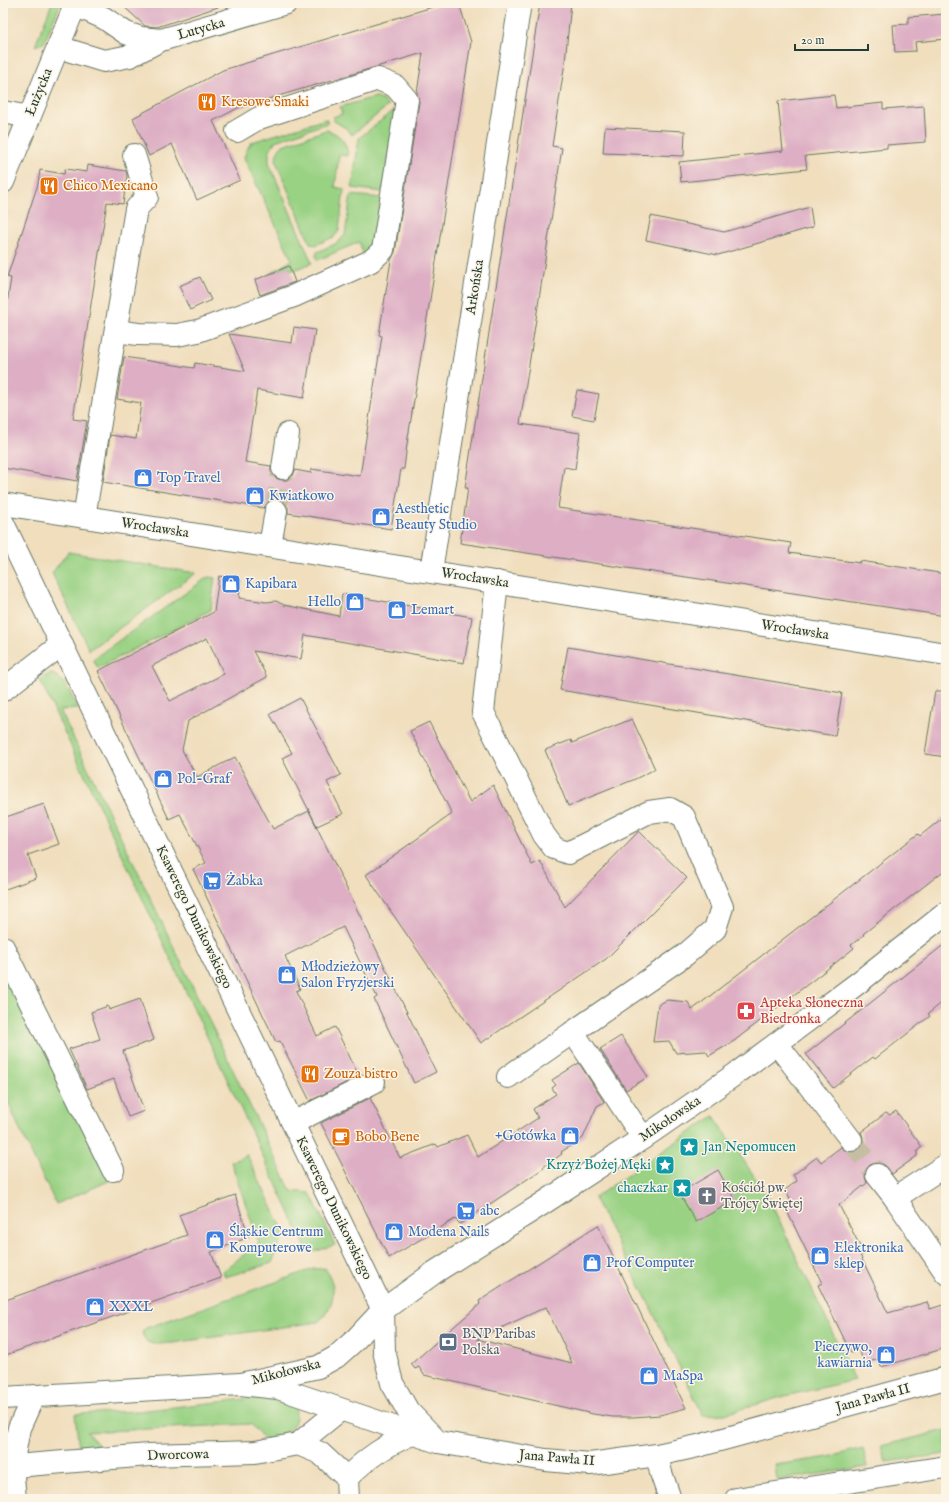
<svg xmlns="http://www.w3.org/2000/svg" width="949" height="1502" font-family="'IM FELL English',serif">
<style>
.green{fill:#9ad284;stroke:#5c885c}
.building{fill:#ddaec4;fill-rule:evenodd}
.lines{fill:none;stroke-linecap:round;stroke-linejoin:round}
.minor-tunnel{stroke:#c6bea2;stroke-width:22;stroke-dasharray:22 11;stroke-linecap:butt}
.minor-casing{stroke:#687564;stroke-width:24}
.major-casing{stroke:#687564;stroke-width:24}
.minor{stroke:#fff;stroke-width:22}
.major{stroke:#fff;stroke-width:22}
.labels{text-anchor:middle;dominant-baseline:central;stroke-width:3;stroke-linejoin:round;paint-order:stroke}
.street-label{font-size:14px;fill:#1f3d34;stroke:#fcf5e5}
.food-label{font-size:14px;fill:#c56008;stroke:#fcf5e5;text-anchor:start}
.shop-label{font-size:14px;fill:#366cbe;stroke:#fcf5e5;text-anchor:start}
.health-label{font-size:14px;fill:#be3a42;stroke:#fcf5e5;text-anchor:start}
.culture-label{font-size:14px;fill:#0d838f;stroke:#fcf5e5;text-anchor:end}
.worship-label{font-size:14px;fill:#5b616d;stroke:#fcf5e5;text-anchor:start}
.service-label{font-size:14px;fill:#4e5e75;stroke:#fcf5e5;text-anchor:start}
</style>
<rect width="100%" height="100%" fill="#fcf5e5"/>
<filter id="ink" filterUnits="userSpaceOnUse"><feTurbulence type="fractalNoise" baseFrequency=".025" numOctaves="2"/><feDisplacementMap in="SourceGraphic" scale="8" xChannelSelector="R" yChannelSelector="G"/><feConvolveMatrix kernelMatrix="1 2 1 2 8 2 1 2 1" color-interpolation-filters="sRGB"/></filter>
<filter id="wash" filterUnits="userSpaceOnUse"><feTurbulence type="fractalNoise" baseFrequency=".012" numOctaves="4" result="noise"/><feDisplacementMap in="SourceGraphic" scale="16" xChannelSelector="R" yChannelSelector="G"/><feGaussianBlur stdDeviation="0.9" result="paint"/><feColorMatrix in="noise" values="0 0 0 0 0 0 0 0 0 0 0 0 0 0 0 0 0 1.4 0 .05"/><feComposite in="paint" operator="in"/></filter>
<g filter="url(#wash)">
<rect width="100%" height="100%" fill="#f0debd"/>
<g class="green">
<path d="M52,3H61L44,43L35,46Z"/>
<path d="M375,97L382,100L389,105L352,135L347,129L334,121L333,117L342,114L340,107Z"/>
<path d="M393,111L395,119L383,192L352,188L359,138Z"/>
<path d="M326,119L328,123L275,141L269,152V163L312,263L291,271L289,266L268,275L292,260L244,158L247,149L252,142Z"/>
<path d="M326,130C340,133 347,143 348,156L339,155L335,187L344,189L339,231L334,237L315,245L310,243L277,164C275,156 277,151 283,145Z"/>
<path d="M351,195L382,198L373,250L365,258L359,242L318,260L316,256L317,252L337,243L345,235Z"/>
<path d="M68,552L196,573L89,650L52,573Z"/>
<path d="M208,577L215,578L211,610L98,668L93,659Z"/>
<path d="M53,674C67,681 71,696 78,709L60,710L291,1191L310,1193L335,1245L314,1252L306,1248L40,680L47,675Z"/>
<path d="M3,955L109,1181L56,1204L20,1130L3,1090Z"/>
<path d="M714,1116L768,1197L855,1380L781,1397L725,1414L703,1415L645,1296L594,1198Z"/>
<path d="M247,1155L284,1232L272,1263L225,1277L223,1271L259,1243L231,1162Z"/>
<path d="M325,1268C338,1287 335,1307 318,1322L173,1343C160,1343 147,1349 142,1333L146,1328L313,1269Z"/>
<path d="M262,1397C272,1397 287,1398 294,1407C296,1409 296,1412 296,1416C296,1431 277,1438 265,1440L251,1424L87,1432L101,1448L79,1449L75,1414L138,1411Z"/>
<path d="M946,1430V1454L886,1462L881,1446Z"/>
<path d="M863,1448L867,1467L777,1480L775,1465L829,1457Z"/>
</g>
<g id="blocks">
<g class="building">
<path d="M120,3H217L218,7L157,27L145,26Z"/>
<path d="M446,3H459L471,42L407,444L404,469H401L391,529L288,513V507L284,502L278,499H271L267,503L264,508L103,482L110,435L136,439L141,403L117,399L124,357L194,368L195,363L245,371L229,334L292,343L294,327L315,330L304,398L257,390L245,462L271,466V472L275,478L282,480H287L293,476L295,470L311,473V469L360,476L382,336L379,335L391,260L395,252L419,102L417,93L423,53L238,108L213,121L240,180L197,200L172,144L149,156L133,118L223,70Z"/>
<path d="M540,3H571L565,62L552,146L562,148L520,424L580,433L575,469L564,467L558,508L791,543L789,553L860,563V561L946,574V616L460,543L468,488H465L469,462Z"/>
<path d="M946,14V39L915,42L916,51L895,52L893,25L908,24V17Z"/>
<path d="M834,95L836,108L883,103V109L924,106L926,142L887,145V148L805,156L807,169L681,182L679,162L783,151L778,101Z"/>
<path d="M605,127L685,131L684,156L603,153Z"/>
<path d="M88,165L126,171L127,175L123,204L107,202L73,419L87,421L77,481L3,468V330L11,278L7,277L38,184L40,170L64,174L65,169L87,172Z"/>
<path d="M810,207L813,227L718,255L646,240L651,216L724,232Z"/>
<path d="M289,266L295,282L260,295L255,280Z"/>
<path d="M200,277L211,300L190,310L179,286Z"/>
<path d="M577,390L599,394L594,420L572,416Z"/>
<path d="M219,576L241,580L239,598L266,602L276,601L284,605L339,616L342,594L472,617L464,663L305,635L301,659L253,651L267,677L188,721L182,750L197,777L235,757L273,829L309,811L436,1072L414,1083L374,999L377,997L343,927L285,956L300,989L296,991L317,1036L335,1027L359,1076L310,1101L280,1041L276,1042L193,869L206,863L180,814L169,819L98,671L214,612ZM207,638L224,674L170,701L152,666Z"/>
<path d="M568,647L842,693L835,736L560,690Z"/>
<path d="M935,691H946V757L925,754Z"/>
<path d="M300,698L341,775L327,782L343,814L317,826L282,758L292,753L270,714Z"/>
<path d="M632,719L655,769L633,780L568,806L545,750L571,740L572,743Z"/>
<path d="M429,722L470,802L493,785L532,865L540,861L565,907L639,831L687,878L606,959L481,1043L366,875L452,814L410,731Z"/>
<path d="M44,804L59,844L28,855L36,878L3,890V818Z"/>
<path d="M946,815V869L863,934L864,935L851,945L854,948L834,964L734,1041L709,1056L706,1051L676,1053L669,1041L653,1042L658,1005L667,1000L688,1002L692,1010L918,834L920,836Z"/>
<path d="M946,943V999L928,1014L930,1016L875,1059L873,1057L833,1088L806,1054Z"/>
<path d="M140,999L154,1040L123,1051L144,1111L128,1117L114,1079L87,1089L69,1049L100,1039L91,1012L108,1006L109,1010Z"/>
<path d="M621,1036L648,1077L626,1090L600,1049Z"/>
<path d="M579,1063L604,1102L597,1106L583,1138L561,1152L562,1154L543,1167L544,1168L460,1224L455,1219L389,1258L321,1123L370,1098L400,1158L436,1144L438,1147L467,1135L478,1157L538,1118L533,1109L556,1094L552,1088L556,1085L552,1080Z"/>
<path d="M896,1111L922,1147L917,1151V1156L892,1174L887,1167L881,1163H876L870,1165L865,1171V1177L867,1183L839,1205L864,1254L860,1255L888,1313L927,1302L930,1309L946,1304V1348L881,1367L879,1359L865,1363L858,1349L851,1353L818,1285L822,1283L785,1207L792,1203L785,1190L797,1181L793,1175L817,1157L821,1162L841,1147L847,1152H853L858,1150L863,1144V1138L861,1132L886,1113L890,1115Z"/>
<path d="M718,1170L735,1200L696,1222L679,1193Z"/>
<path d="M235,1195L249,1237L211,1252L221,1278L3,1356V1301L187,1235L179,1215Z"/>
<path d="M598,1225L686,1408L660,1415L633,1417H613L593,1414L424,1375L419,1367L415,1369L411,1364L480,1304L479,1301ZM546,1307L572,1363L477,1339Z"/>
</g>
</g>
</g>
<g filter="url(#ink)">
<use href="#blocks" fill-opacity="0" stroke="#687564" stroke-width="1"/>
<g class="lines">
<g class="minor-tunnel">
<path d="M276,511L283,468"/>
<path d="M851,1140L877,1175"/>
</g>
<g class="minor-casing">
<g id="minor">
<path d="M75,5L104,18L126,33L141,38L161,40"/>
<path d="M58,47L104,61L130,56L161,40L286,3"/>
<path d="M3,112L29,117"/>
<path d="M3,182L76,3"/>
<path d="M116,331L138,334L177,335L198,331L294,296L371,261L383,250L407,100L395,86L378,79L259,118L237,131"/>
<path d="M283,468L288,434"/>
<path d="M84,517L136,209L147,197L134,155"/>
<path d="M3,523L383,1310L384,1351L392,1383L408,1411L438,1442"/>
<path d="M270,546L276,511"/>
<path d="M431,571L520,3"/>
<path d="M497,582L483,712L544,835L554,848L568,853L649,812L670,809L684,817L722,907L715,929L685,955L573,1032L643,1138"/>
<path d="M3,690L62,644"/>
<path d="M3,947L113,1170"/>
<path d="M777,1044L851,1140"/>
<path d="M508,1077L573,1032"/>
<path d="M293,1123L374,1082"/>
<path d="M877,1175L895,1198L946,1273"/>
<path d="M895,1198L946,1165"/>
<path d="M245,1383L318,1367L336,1357L355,1340L383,1310L435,1272L539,1206L643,1138L737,1073L858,983L946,913"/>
<path d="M298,1444L320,1453L347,1478"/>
<path d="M657,1455L661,1473L670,1499"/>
<path d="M3,1467L149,1455L255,1452L298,1444L340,1410"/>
<path d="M15,1499L12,1466L19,1428L33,1397"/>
<path d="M348,1499L347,1478C365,1459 388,1444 412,1434"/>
<path d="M736,1499L946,1467"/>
</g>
</g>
<g class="major-casing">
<g id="major">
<path d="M3,504L946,654"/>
<path d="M3,1398L240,1384L278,1388L438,1442L546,1460L590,1464L657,1455L698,1446L946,1378"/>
</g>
</g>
<use href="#minor" class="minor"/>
<use href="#major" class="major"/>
</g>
</g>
<defs>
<g id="restaurant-square" transform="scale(1)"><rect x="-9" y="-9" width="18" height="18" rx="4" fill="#e8710a" stroke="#fcf5e5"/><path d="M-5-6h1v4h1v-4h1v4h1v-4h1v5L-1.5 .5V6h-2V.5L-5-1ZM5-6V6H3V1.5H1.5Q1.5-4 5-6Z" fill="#fff"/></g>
<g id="shop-square" transform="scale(1)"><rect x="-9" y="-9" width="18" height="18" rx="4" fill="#3f7fe0" stroke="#fcf5e5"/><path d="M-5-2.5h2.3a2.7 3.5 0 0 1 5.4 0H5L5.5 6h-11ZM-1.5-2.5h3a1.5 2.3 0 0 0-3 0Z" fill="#fff"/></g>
<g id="supermarket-square" transform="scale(1)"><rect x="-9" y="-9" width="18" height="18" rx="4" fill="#3f7fe0" stroke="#fcf5e5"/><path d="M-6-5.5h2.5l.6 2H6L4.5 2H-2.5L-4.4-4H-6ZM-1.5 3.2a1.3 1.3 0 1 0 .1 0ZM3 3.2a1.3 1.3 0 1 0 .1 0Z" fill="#fff"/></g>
<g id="pharmacy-square" transform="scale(1)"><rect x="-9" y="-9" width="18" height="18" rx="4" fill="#e0444e" stroke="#fcf5e5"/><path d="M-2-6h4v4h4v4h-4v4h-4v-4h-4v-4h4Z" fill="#fff"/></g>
<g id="cafe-square" transform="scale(1)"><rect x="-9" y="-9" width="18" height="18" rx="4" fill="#e8710a" stroke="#fcf5e5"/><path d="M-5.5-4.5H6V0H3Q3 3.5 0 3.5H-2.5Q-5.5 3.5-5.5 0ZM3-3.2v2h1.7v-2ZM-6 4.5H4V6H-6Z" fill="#fff"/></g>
<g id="sight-square" transform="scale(1)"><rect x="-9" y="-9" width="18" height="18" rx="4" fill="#0f9aa8" stroke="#fcf5e5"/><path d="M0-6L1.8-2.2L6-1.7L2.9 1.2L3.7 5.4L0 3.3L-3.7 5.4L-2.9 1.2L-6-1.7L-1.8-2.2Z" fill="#fff"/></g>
<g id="church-square" transform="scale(1)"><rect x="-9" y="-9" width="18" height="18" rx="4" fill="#6b7280" stroke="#fcf5e5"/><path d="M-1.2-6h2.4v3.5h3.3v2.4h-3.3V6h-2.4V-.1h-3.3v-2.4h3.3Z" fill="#fff"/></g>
<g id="bank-square" transform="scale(1)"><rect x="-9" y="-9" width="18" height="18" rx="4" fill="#5c6f8a" stroke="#fcf5e5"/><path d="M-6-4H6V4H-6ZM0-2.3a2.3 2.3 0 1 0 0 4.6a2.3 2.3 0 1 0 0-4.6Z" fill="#fff"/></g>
</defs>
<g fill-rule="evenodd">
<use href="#restaurant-square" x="207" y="102"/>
<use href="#restaurant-square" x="49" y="186"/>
<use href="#shop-square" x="143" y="478"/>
<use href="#shop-square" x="255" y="496"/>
<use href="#shop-square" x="381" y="517"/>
<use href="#shop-square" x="231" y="584"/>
<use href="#shop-square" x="355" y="602"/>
<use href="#shop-square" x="397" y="610"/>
<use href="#shop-square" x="163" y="779"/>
<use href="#supermarket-square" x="212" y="881"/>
<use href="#shop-square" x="287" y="975"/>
<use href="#pharmacy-square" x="746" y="1011"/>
<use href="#restaurant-square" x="310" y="1074"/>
<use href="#shop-square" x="570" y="1136"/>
<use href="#cafe-square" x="341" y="1137"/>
<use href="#sight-square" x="689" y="1147"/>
<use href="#sight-square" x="665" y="1165"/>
<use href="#sight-square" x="682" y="1188"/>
<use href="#church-square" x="707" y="1196"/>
<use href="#supermarket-square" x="466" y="1211"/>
<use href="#shop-square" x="394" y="1232"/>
<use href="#shop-square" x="215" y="1240"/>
<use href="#shop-square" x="820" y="1256"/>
<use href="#shop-square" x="592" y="1263"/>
<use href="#shop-square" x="95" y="1307"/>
<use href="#bank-square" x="448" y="1342"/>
<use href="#shop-square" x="886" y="1355"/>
<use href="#shop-square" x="649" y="1376"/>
</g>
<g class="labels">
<g class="street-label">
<text transform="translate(201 29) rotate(-16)">Lutycka</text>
<text transform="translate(39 92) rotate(-68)">Łużycka</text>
<text transform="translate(475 287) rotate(-81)">Arkońska</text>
<text transform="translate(155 528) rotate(9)">Wrocławska</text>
<text transform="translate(475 578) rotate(9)">Wrocławska</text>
<text transform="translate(795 630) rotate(9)">Wrocławska</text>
<text transform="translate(194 917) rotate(64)">Ksawerego Dunikowskiego</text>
<text transform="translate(670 1119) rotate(-34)">Mikołowska</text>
<text transform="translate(334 1208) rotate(64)">Ksawerego Dunikowskiego</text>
<text transform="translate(286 1372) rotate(-14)">Mikołowska</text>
<text transform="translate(873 1398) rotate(-15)">Jana Pawła II</text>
<text transform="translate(178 1455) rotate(-2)">Dworcowa</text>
<text transform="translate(557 1458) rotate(5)">Jana Pawła II</text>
</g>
<g class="food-label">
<text x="221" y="102">Kresowe Smaki</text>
<text x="63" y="186">Chico Mexicano</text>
<text x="324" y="1074">Zouza bistro</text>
<text x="355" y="1137">Bobo Bene</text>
</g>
<g class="shop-label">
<text x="157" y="478">Top Travel</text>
<text x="269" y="496">Kwiatkowo</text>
<text x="395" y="509">Aesthetic<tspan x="395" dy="16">Beauty Studio</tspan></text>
<text x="245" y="584">Kapibara</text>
<text x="341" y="602" text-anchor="end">Hello</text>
<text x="411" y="610">Lemart</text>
<text x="177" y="779">Pol-Graf</text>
<text x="226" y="881">Żabka</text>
<text x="301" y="967">Młodzieżowy<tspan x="301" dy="16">Salon Fryzjerski</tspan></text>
<text x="556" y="1136" text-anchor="end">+Gotówka</text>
<text x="480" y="1211">abc</text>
<text x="229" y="1232">Śląskie Centrum<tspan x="229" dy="16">Komputerowe</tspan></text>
<text x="408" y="1232">Modena Nails</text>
<text x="834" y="1248">Elektronika<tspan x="834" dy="16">sklep</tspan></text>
<text x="606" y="1263">Prof Computer</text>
<text x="109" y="1307">XXXL</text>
<text x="872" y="1347" text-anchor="end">Pieczywo,<tspan x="872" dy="16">kawiarnia</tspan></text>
<text x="663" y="1376">MaSpa</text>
</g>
<g class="health-label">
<text x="760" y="1003">Apteka Słoneczna<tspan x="760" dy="16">Biedronka</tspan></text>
</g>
<g class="culture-label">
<text x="703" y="1147" text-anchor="start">Jan Nepomucen</text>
<text x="651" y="1165">Krzyż Bożej Męki</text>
<text x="668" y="1188">chaczkar</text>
</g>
<g class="worship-label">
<text x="721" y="1188">Kościół pw.<tspan x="721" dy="16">Trójcy Świętej</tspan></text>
</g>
<g class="service-label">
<text x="462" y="1334">BNP Paribas<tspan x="462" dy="16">Polska</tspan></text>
</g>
</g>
<rect width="949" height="1502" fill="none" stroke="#fcf5e5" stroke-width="16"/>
<path d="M795 44v6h73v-6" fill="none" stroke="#1f3d34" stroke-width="2"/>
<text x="801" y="44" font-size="12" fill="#1f3d34" stroke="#fcf5e5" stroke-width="3" paint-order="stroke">20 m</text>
</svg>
